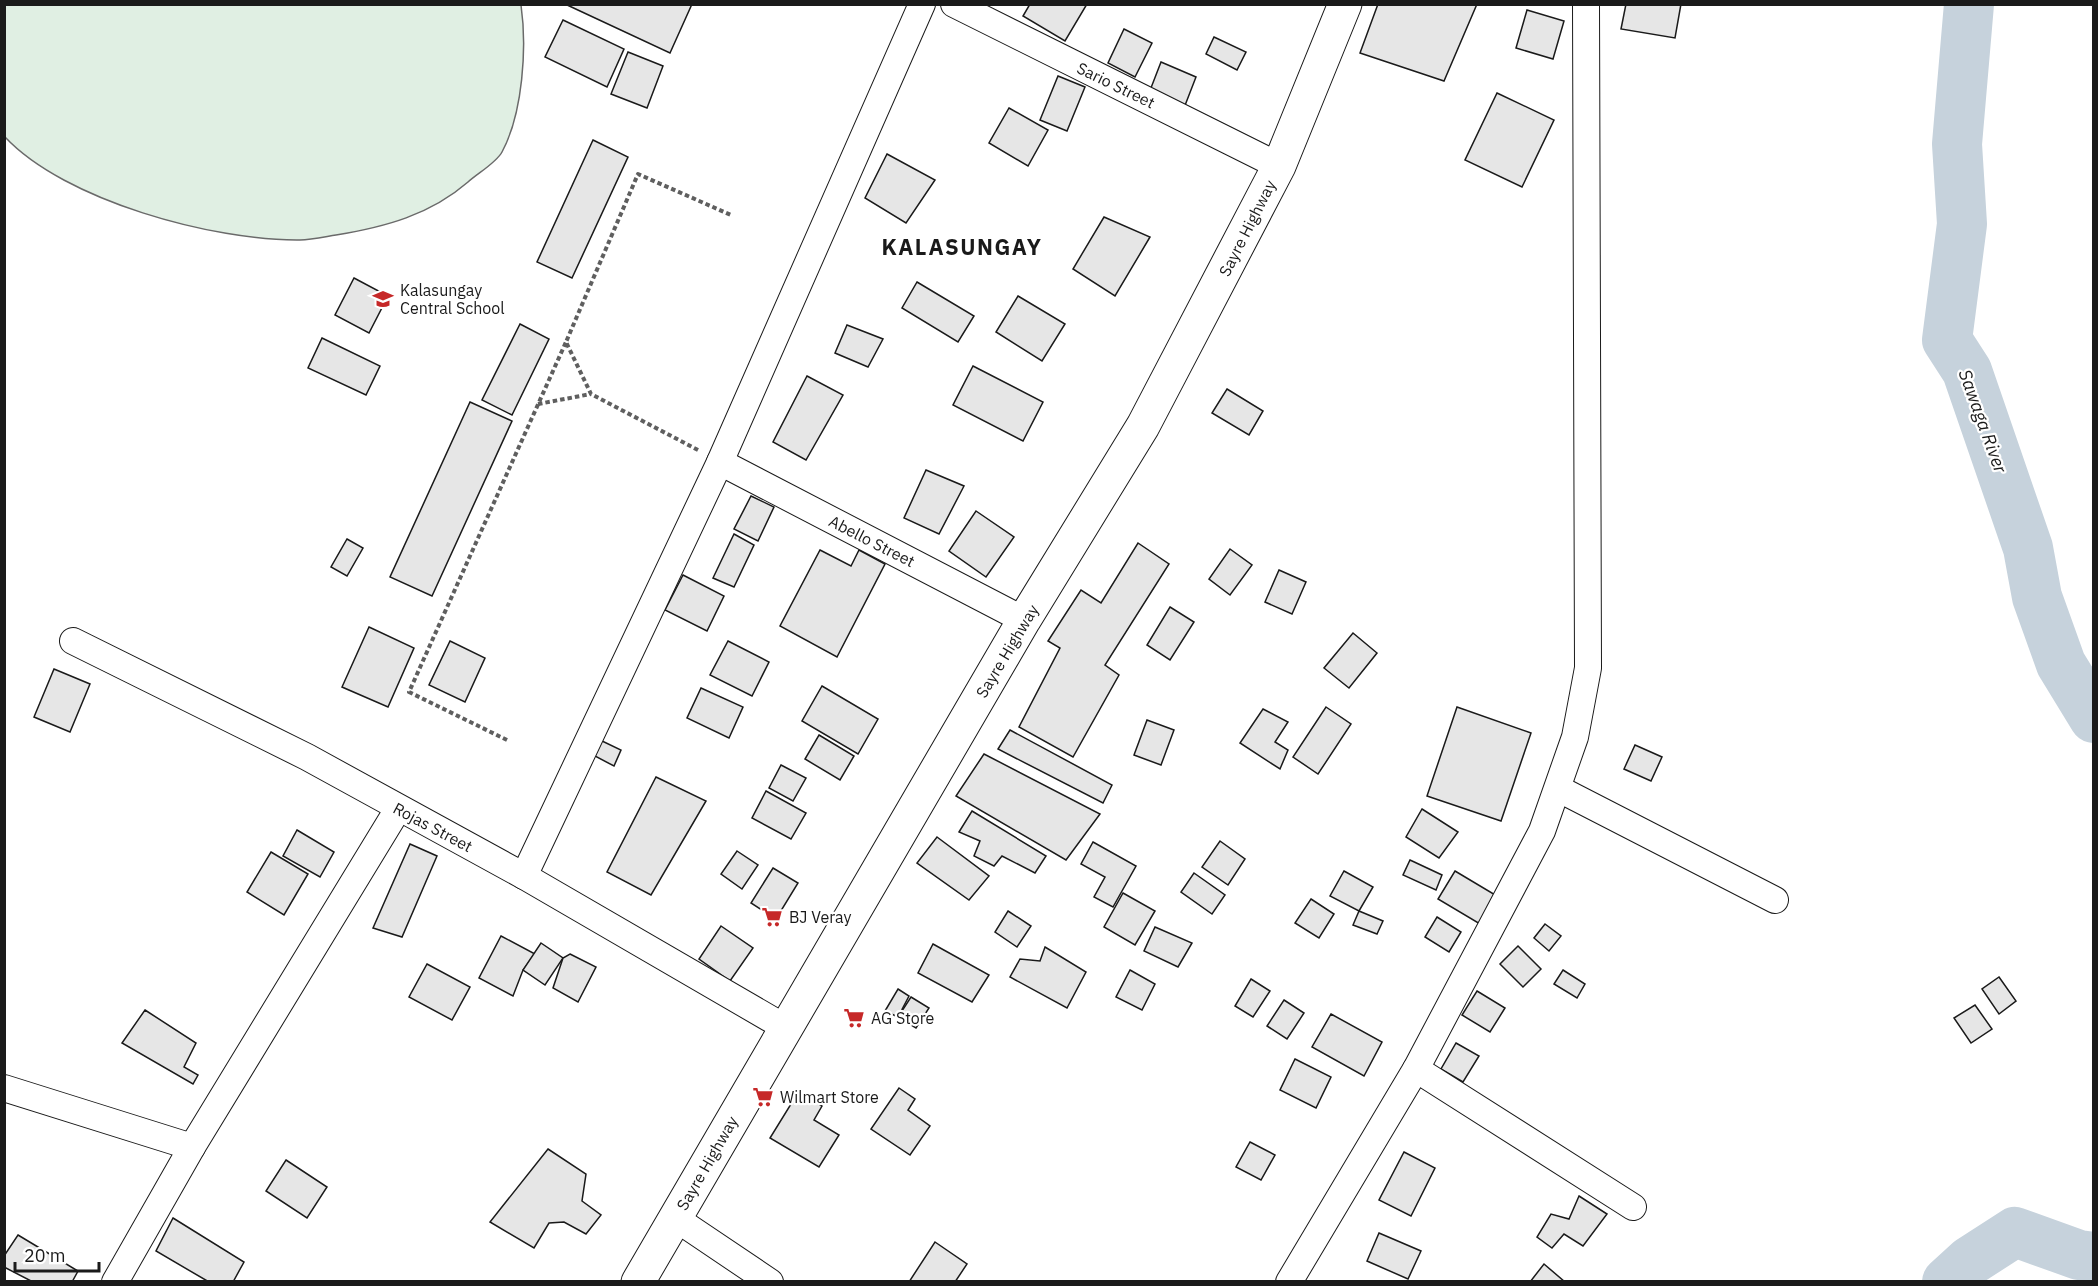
<svg xmlns="http://www.w3.org/2000/svg" width="2098" height="1286" font-family="'IBM Plex Sans',sans-serif">
<style>
.green{fill:#e0efe3;stroke:#6a6a6a;stroke-width:1.5}
.lines{fill:none;stroke-linecap:round;stroke-linejoin:round}
.river{stroke:#c6d2dc;stroke-width:50}
.building{fill:#e6e6e6;stroke:#1a1a1a;stroke-width:1.5}
.street-casing{stroke:#1a1a1a;stroke-width:28}
.highway-casing{stroke:#1a1a1a;stroke-width:35}
.path{stroke:#5f5f5f;stroke-width:4;stroke-dasharray:4.5 3;stroke-linecap:butt}
.street{stroke:#fff;stroke-width:26}
.highway{stroke:#fff;stroke-width:33}
.labels{text-anchor:middle;dominant-baseline:central;stroke-width:4.5;stroke-linejoin:round;paint-order:stroke}
.street-label{font-size:16px;fill:#1a1a1a;stroke:#fff}
.poi-label{font-size:16px;fill:#1a1a1a;stroke:#fff;text-anchor:start}
.water-label{font-size:18px;font-style:italic;fill:#1a1a1a;stroke:#fff}
.district-label{font-size:22px;font-weight:bold;letter-spacing:1.5px;fill:#1a1a1a;stroke:#fff}
</style>
<rect width="100%" height="100%" fill="#fff"/>
<path class="green" d="M5,4L521,5C527,47 523,113 502,152C496,163 478,173 468,182C430,215 385,227 336,235C324,237 311,240 300,240C214,241 65,201 5,137Z"/>
<g class="lines">
<g class="river">
<path d="M1969,4L1957,144L1962,224L1947,340L1967,371L2028,548L2037,597L2061,664L2094,718"/>
<path d="M1947,1282L1970,1261L2015,1232L2079,1255L2094,1257"/>
</g>
</g>
<g class="building">
<path d="M565,4H692L670,53Z"/>
<path d="M1030,4H1087L1065,41L1023,16Z"/>
<path d="M1378,4H1477L1444,81L1360,53Z"/>
<path d="M1626,4H1681L1675,38L1621,29Z"/>
<path d="M1527,10L1564,21L1553,59L1516,48Z"/>
<path d="M563,20L624,49L607,87L545,57Z"/>
<path d="M1124,29L1152,43L1135,77L1108,63Z"/>
<path d="M1214,37L1246,52L1237,70L1206,54Z"/>
<path d="M628,52L663,66L647,108L611,94Z"/>
<path d="M1161,62L1196,77L1184,108L1149,93Z"/>
<path d="M1058,76L1085,87L1067,131L1040,120Z"/>
<path d="M1497,93L1554,120L1522,187L1465,160Z"/>
<path d="M1009,108L1048,130L1028,166L989,143Z"/>
<path d="M593,140L628,157L572,278L537,262Z"/>
<path d="M887,154L935,180L906,223L865,198Z"/>
<path d="M1104,217L1150,237L1115,296L1073,269Z"/>
<path d="M354,278L388,296L369,333L335,315Z"/>
<path d="M917,282L974,316L958,342L902,308Z"/>
<path d="M1018,296L1065,324L1042,361L996,332Z"/>
<path d="M520,324L549,339L512,415L482,400Z"/>
<path d="M847,325L883,339L868,367L835,353Z"/>
<path d="M322,338L380,366L366,395L308,368Z"/>
<path d="M973,366L1043,402L1023,441L953,405Z"/>
<path d="M807,376L843,395L806,460L773,442Z"/>
<path d="M1227,389L1263,411L1249,435L1212,413Z"/>
<path d="M470,402L512,421L432,596L390,577Z"/>
<path d="M926,470L964,486L939,534L904,518Z"/>
<path d="M751,496L774,507L758,541L734,529Z"/>
<path d="M976,511L1014,537L986,577L949,551Z"/>
<path d="M734,534L754,545L734,587L713,578Z"/>
<path d="M347,539L363,548L347,576L331,567Z"/>
<path d="M1138,543L1169,564L1105,665L1119,675L1073,757L1019,727L1060,648L1048,641L1081,590L1101,603Z"/>
<path d="M1230,549L1252,565L1230,595L1209,579Z"/>
<path d="M820,550L851,566L859,550L885,564L837,657L780,626Z"/>
<path d="M1279,570L1306,582L1292,614L1265,602Z"/>
<path d="M683,575L724,596L707,631L665,610Z"/>
<path d="M1170,607L1194,622L1170,660L1147,645Z"/>
<path d="M369,627L414,648L388,707L342,687Z"/>
<path d="M1353,633L1377,653L1349,688L1324,668Z"/>
<path d="M450,641L485,658L465,702L429,685Z"/>
<path d="M728,641L769,662L752,696L710,675Z"/>
<path d="M54,669L90,684L70,732L34,717Z"/>
<path d="M822,686L878,719L858,754L802,721Z"/>
<path d="M701,688L743,707L729,738L687,718Z"/>
<path d="M1326,707L1351,724L1318,774L1293,757Z"/>
<path d="M1457,707L1531,733L1501,821L1427,796Z"/>
<path d="M1263,709L1288,722L1275,742L1288,750L1280,769L1240,743Z"/>
<path d="M1147,720L1174,730L1161,765L1134,755Z"/>
<path d="M1010,730L1112,785L1103,803L998,749Z"/>
<path d="M819,735L854,756L840,780L805,759Z"/>
<path d="M600,740L621,750L614,766L593,755Z"/>
<path d="M1635,745L1662,757L1651,781L1624,769Z"/>
<path d="M984,754L1100,814L1066,860L956,796Z"/>
<path d="M781,765L806,778L793,801L769,788Z"/>
<path d="M656,777L706,801L651,895L607,872Z"/>
<path d="M766,791L806,813L791,839L752,818Z"/>
<path d="M1422,809L1458,832L1439,858L1406,837Z"/>
<path d="M972,811L1046,856L1035,873L1002,856L994,866L974,856L980,841L959,832Z"/>
<path d="M297,830L334,852L320,877L283,856Z"/>
<path d="M937,837L989,876L969,900L917,863Z"/>
<path d="M1220,841L1245,859L1228,885L1202,867Z"/>
<path d="M1093,842L1136,866L1113,907L1094,897L1105,877L1081,864Z"/>
<path d="M410,844L437,856L402,937L373,928Z"/>
<path d="M737,851L758,865L742,889L721,874Z"/>
<path d="M271,852L308,874L284,915L247,892Z"/>
<path d="M1410,860L1442,875L1436,890L1403,875Z"/>
<path d="M773,868L798,883L776,919L751,903Z"/>
<path d="M1344,871L1373,887L1359,911L1330,896Z"/>
<path d="M1455,871L1497,896L1480,924L1438,899Z"/>
<path d="M1194,873L1225,895L1212,914L1181,892Z"/>
<path d="M1123,893L1155,911L1135,945L1104,927Z"/>
<path d="M1311,899L1334,914L1319,938L1295,923Z"/>
<path d="M1008,911L1031,926L1017,947L995,932Z"/>
<path d="M1359,911L1383,921L1377,934L1353,925Z"/>
<path d="M1437,917L1461,932L1449,952L1425,937Z"/>
<path d="M1545,924L1561,936L1549,951L1534,938Z"/>
<path d="M721,926L753,948L730,981L699,959Z"/>
<path d="M1155,927L1192,943L1178,967L1144,951Z"/>
<path d="M501,936L535,954L523,970L513,996L479,978Z"/>
<path d="M541,943L563,958L545,985L523,970Z"/>
<path d="M933,944L989,975L972,1002L918,973Z"/>
<path d="M1518,946L1541,969L1523,987L1500,964Z"/>
<path d="M1045,947L1086,972L1067,1008L1010,977L1020,959L1040,961Z"/>
<path d="M570,954L596,967L578,1002L553,988L563,958Z"/>
<path d="M427,964L470,987L452,1020L409,997Z"/>
<path d="M1130,970L1155,984L1142,1010L1116,997Z"/>
<path d="M1563,970L1585,984L1577,998L1554,984Z"/>
<path d="M1999,977L2016,1001L1999,1014L1982,989Z"/>
<path d="M1251,979L1270,991L1253,1017L1235,1006Z"/>
<path d="M898,989L909,996L898,1017L885,1011Z"/>
<path d="M1477,991L1505,1008L1490,1032L1462,1015Z"/>
<path d="M911,997L929,1008L916,1028L898,1017Z"/>
<path d="M1284,1000L1304,1013L1287,1039L1267,1026Z"/>
<path d="M1975,1005L1992,1029L1971,1043L1954,1018Z"/>
<path d="M145,1010L196,1043L184,1067L198,1075L193,1084L122,1043Z"/>
<path d="M1331,1014L1382,1042L1364,1076L1312,1047Z"/>
<path d="M1456,1043L1479,1056L1463,1082L1441,1069Z"/>
<path d="M1295,1059L1331,1077L1316,1108L1280,1090Z"/>
<path d="M899,1088L915,1099L908,1110L930,1126L910,1155L871,1129Z"/>
<path d="M799,1091L822,1106L814,1120L839,1135L819,1167L770,1138Z"/>
<path d="M1250,1142L1275,1155L1261,1180L1236,1167Z"/>
<path d="M548,1149L586,1174L582,1201L601,1215L586,1234L564,1222L549,1223L534,1248L490,1222Z"/>
<path d="M1404,1152L1435,1168L1411,1216L1379,1200Z"/>
<path d="M286,1160L327,1187L307,1218L266,1191Z"/>
<path d="M1579,1196L1607,1214L1583,1246L1564,1234L1552,1248L1537,1237L1551,1214L1569,1219Z"/>
<path d="M173,1218L244,1262L233,1282H209L156,1251Z"/>
<path d="M1379,1233L1421,1251L1408,1279L1367,1261Z"/>
<path d="M18,1235L78,1271L72,1282H33L4,1267V1256Z"/>
<path d="M935,1242L967,1264L955,1282H909Z"/>
<path d="M1544,1264L1565,1282H1530Z"/>
</g>
<g class="lines">
<g class="street-casing">
<g id="street">
<path d="M954,4L1279,166"/>
<path d="M720,462L1024,620"/>
<path d="M73,641L307,757L524,876L786,1028"/>
<path d="M1559,789L1775,900"/>
<path d="M524,876L720,462L922,4"/>
<path d="M1416,1069L1633,1207"/>
<path d="M4,1088L192,1147"/>
<path d="M675,1218L770,1282"/>
<path d="M115,1282L192,1147L398,809"/>
<path d="M1289,1282L1416,1069L1542,831L1575,737L1588,668L1586,4"/>
</g>
</g>
<g class="highway-casing">
<path id="highway" d="M638,1282L1024,620L1143,426L1279,166L1345,4"/>
</g>
<g class="path">
<path d="M538,404L591,394"/>
<path d="M698,450L591,394L566,342L638,174L731,215"/>
<path d="M507,740L409,692L566,342"/>
</g>
<use href="#street" class="street"/>
<use href="#highway" class="highway"/>
</g>
<defs>
<g id="school-bare" transform="scale(1.62)"><path d="M0-5L7-2L0 1L-7-2ZM-4 1L0 2.5L4 1V4Q0 6-4 4Z" fill="#c62828" stroke="#fff" stroke-width="2.5" paint-order="stroke"/></g>
<g id="supermarket-bare" transform="scale(1.62)"><path d="M-6-5.5h2.5l.6 2H6L4.5 2H-2.5L-4.4-4H-6ZM-1.5 3.2a1.3 1.3 0 1 0 .1 0ZM3 3.2a1.3 1.3 0 1 0 .1 0Z" fill="#c62828" stroke="#fff" stroke-width="2.5" paint-order="stroke"/></g>
</defs>
<g fill-rule="evenodd">
<use href="#school-bare" x="383" y="299"/>
<use href="#supermarket-bare" x="772" y="917"/>
<use href="#supermarket-bare" x="854" y="1018"/>
<use href="#supermarket-bare" x="763" y="1097"/>
</g>
<g class="labels">
<g class="street-label">
<text transform="translate(1116 85) rotate(26)">Sario Street</text>
<text transform="translate(1247 228) rotate(-63)">Sayre Highway</text>
<text transform="translate(872 541) rotate(27)">Abello Street</text>
<text transform="translate(1007 651) rotate(-59)">Sayre Highway</text>
<text transform="translate(433 827) rotate(28)">Rojas Street</text>
<text transform="translate(707 1163) rotate(-60)">Sayre Highway</text>
</g>
<g class="poi-label">
<text x="400" y="290">Kalasungay<tspan x="400" dy="18">Central School</tspan></text>
<text x="789" y="917">BJ Veray</text>
<text x="871" y="1018">AG Store</text>
<text x="780" y="1097">Wilmart Store</text>
</g>
<g class="water-label">
<text transform="translate(1983 421) rotate(70)">Sawaga River</text>
</g>
<g class="district-label">
<text x="962" y="246">KALASUNGAY</text>
</g>
</g>
<rect width="2098" height="1286" fill="none" stroke="#1a1a1a" stroke-width="12"/>
<path d="M15 1262v9h84v-9" fill="none" stroke="#1a1a1a" stroke-width="3"/>
<text x="24" y="1262" font-size="18" fill="#1a1a1a" stroke="#ffffff" stroke-width="4.5" paint-order="stroke">20 m</text>
</svg>
